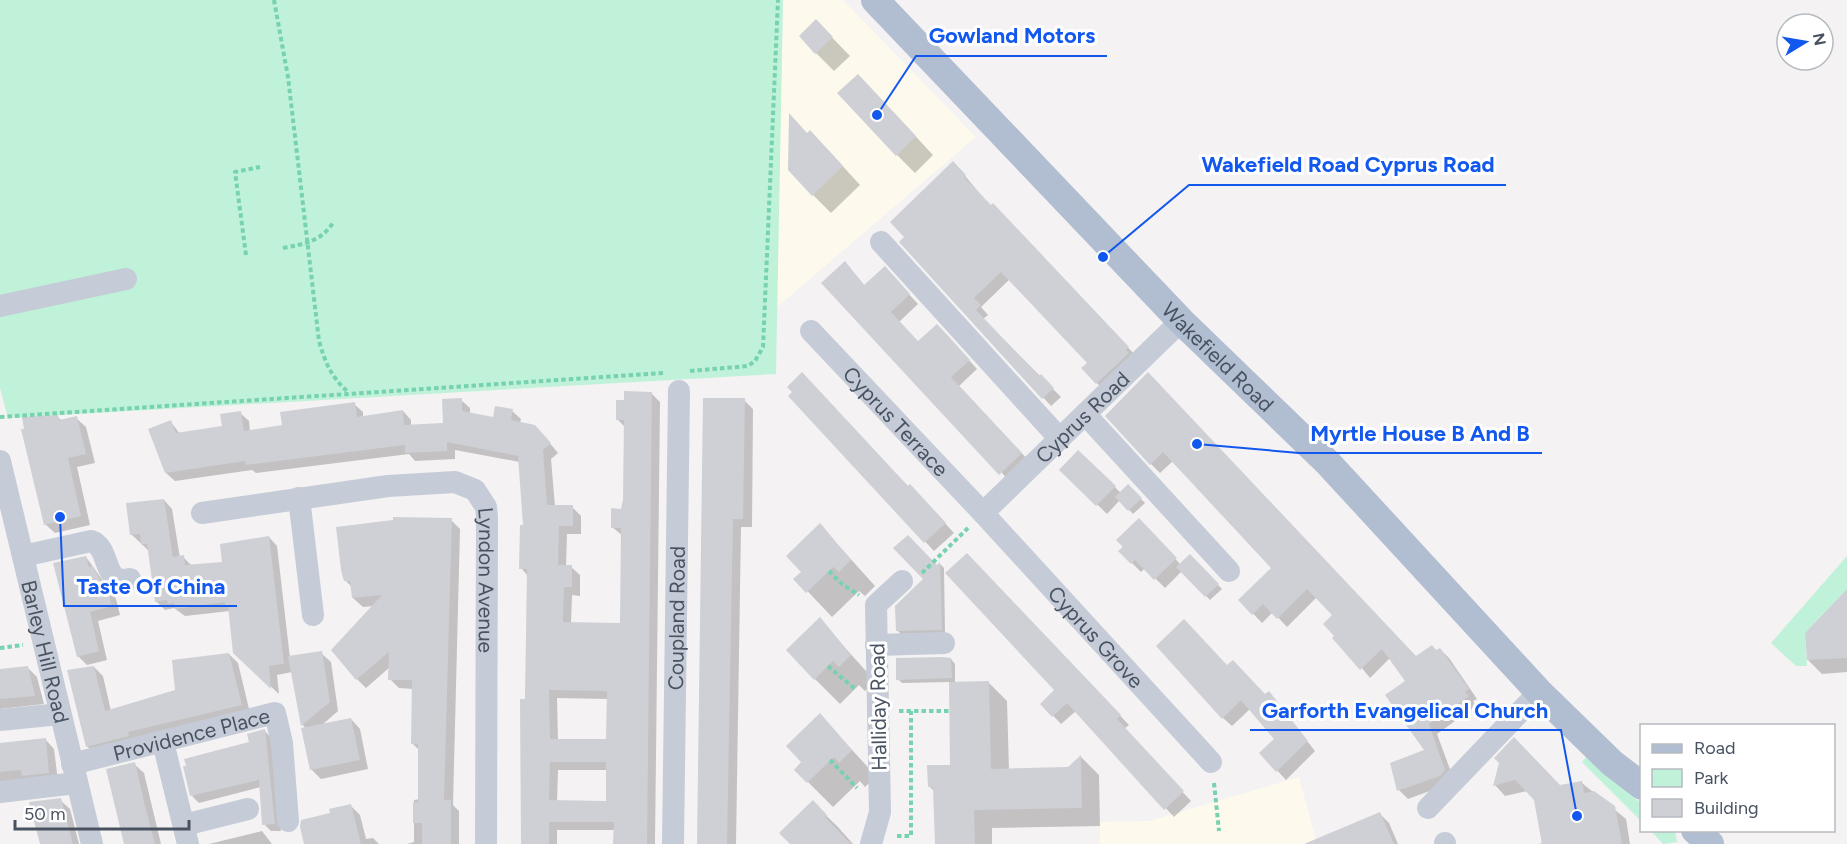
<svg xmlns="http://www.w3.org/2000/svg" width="1847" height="844" font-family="Figtree,sans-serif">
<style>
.commercial{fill:#fdfaed}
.green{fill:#c0f2d9}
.shadow{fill:#0003;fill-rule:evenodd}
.building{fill:#ced0d6;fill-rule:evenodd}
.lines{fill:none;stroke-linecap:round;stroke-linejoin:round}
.path{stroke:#76d2af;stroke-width:4;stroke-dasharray:4.5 3;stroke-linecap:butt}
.minor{stroke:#c5ccd7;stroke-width:22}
.major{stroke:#b1bdd1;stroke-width:28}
.labels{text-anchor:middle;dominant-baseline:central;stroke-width:6;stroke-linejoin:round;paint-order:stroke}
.street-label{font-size:21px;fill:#485261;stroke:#fff}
.leader{fill:none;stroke:#1258ee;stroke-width:2}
.callout-dot{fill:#1258ee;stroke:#fff;stroke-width:2}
.callout-label{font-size:22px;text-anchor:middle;font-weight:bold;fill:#1258ee;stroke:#fff;stroke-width:6;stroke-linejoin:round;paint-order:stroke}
</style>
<rect width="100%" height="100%" fill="#f4f2f2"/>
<g class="commercial">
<path d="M783,0H843L976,137L777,307Z"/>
<path d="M1299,777L1317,844H1100V822L1149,821Z"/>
</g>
<g class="green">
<path d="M0,0H783L776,374L8,418L0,388Z"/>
<path d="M1847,556V589L1805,633L1807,666H1796L1771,643Z"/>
<path d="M1586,757L1641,803V821L1582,762Z"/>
<path d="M1651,831H1675L1677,842L1663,844Z"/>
</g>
<g class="shadow">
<path d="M816,21L850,56L834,71L816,53Z"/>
<path d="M876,94L933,155L915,173L897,155Z"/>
<path d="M808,134L828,150L860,185L831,213L813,195Z"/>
<path d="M961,171L991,207L1001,213L1136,356L1105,391L1083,369L1089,363L1010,279L981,307L988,315L983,319L1061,397L1051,406L901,242Z"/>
<path d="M845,263L865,286L893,277L918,304L899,322L918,343L946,334L977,369L959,386L1030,462L1009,482Z"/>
<path d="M794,392L919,495L954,533L934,551L790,396Z"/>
<path d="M651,393L660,402L655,844H615V830H557V844H523L528,576L521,568L524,527L520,462L455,450V459L415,461L409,454L256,473L252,470L175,481L166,473L171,422L180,434L224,427L240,413L249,421L250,432L284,427L354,404L363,412V417L403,411L411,420V426L444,424L461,400L470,408V414L494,418L512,411L521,419L520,423L543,435L558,453L551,459L555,507H572L581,516V534H567L566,567H571L580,575V596L572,595L571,624L621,625L623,536L612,527L623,510L624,500L625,427L618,420ZM557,698L608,699V741H558ZM558,770H608L607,802H557Z"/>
<path d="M744,400L753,409L752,527H741L736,844H700Z"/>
<path d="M1119,406L1417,658L1440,649L1449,658L1477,699L1473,701L1476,706L1437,734L1454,780L1449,784L1408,799L1399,790L1426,751L1407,682L1390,658L1370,678L1336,636L1334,615L1317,597L1287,627L1273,612L1262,623L1240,600L1273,569L1173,461L1160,473L1151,464Z"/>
<path d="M57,416L62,421L76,418L86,427L95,463L77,467L90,525L55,533L45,524Z"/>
<path d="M1078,452L1121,493L1128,486L1145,503L1133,514L1120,500L1107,514L1062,470Z"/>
<path d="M164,500L172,509L180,558L183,557L192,566L223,563L269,537L277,546L290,658L321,653L331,662L338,711L322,725L351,719L360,729L368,769L321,779L312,770L306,729L303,725L292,672L277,675L279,694L243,661L230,611L185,616L174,608L165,610L156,601L150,552L131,534Z"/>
<path d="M451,520L460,529L453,805L459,811V844H407L414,842V800L420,799V751L412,743L414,689L399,688L390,679V667L366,688L357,679L374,606L363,607L353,598L352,587L346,581Z"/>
<path d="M1139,520L1181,565L1190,556L1222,589L1210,600L1182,571L1165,588L1145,568L1141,572L1120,551Z"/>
<path d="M820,525L875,586L865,596L859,591L832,617L796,579L803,572Z"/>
<path d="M967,555L1129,725L1124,729L1191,801L1174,817L1076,711L1061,724L1042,704L1057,690Z"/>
<path d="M86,557L116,599L120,615L98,621L107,660L87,665L78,656Z"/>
<path d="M940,564L944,568L945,633L902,635L897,630Z"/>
<path d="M1847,592V672L1822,674L1808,660Z"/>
<path d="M820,620L875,681L865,691L859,685L840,704L815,679Z"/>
<path d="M229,654L238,663L250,713L96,755L87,746L94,667L103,676L111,711L177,691Z"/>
<path d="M951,659L955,664V683H989L1007,701L1009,770L1069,769L1081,757L1099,775L1100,826L992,828V844H936L935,792L929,786L952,766L950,682L902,683L898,679Z"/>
<path d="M27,667L37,677L44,704L0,709V670Z"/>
<path d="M1227,667L1265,696L1269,693L1315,751L1286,780L1261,753L1276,739L1250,709L1232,726L1223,718Z"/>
<path d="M820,715L876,776L865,787L860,781L833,807L796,770L803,762Z"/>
<path d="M265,731L271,738L281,831H271L264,824L261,787L199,803L192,796Z"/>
<path d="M45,739L54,749L58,781L0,782V744Z"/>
<path d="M1501,763L1560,787L1582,783L1626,819L1630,844H1538L1543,843L1535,799L1527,791L1505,796L1495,785Z"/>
<path d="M134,764L144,773L161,844H125Z"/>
<path d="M60,800L70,809L79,844H42Z"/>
<path d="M813,803L838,827L853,844H792Z"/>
<path d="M350,805L360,815L366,839L373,838L379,844H306L332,814Z"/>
<path d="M1380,814L1389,823L1398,844H1337Z"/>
<path d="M262,831L272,844H209Z"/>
</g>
<g class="building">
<path d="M816,19L833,37L815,54L799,36Z"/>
<path d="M858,74L916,136L896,156L837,93Z"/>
<path d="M789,113L807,133L810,130L843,166L812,196L788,170Z"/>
<path d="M953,161L966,175L964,177L991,205L993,203L1129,347L1126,350L1129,353L1096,384L1081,368L1087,363L1001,272L974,298L981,305L976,310L1039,376L1041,374L1054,388L1042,399L899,242L904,237L890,222Z"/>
<path d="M845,261L864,285L885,266L910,294L891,312L918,341L937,324L970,360L951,377L1022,453L999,475L821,283Z"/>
<path d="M802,372L908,486L910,484L946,523L924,543L788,396L792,392L787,387Z"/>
<path d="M1148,372L1416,656L1432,645L1436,650L1440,648L1469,689L1465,692L1469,696L1429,724L1445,770L1440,776L1397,791L1390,763L1424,750L1385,695L1405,681L1382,649L1360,670L1332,638L1334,636L1323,624L1332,615L1307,589L1277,619L1263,604L1252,615L1238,600L1271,568L1163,452L1150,465L1105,416Z"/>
<path d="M624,391L652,392L647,844H613L614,822H549V844H521L520,699H525L527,569H519L520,525H523L518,456L447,442V451L405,453V445L245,465V461L165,473L148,429L171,420L176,433L222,426L220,414L241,411L244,431L282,425L280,412L355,402L357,417L403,410L404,425L443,423L442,399L462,398V411L493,417L495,406L513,409L511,420L535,425L551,443L543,450L547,505H573V526H559L558,565H572V587H564L563,622L620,623L621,528H611V508L621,509L623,500L624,420H616V400H624ZM549,690L607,691L606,739H550ZM550,762H606V801L549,800Z"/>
<path d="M703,398H745L743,519H733L727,844H697Z"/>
<path d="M58,415L59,420L77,416L86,454L68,458L81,516L44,525L21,429H24L22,417Z"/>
<path d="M1078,450L1116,486L1096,506L1059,470Z"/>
<path d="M1128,484L1142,498L1128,511L1115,497Z"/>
<path d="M164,499L173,557L184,555L185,565L222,562L220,544L269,536L284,664L269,666L271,689L233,653L228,606L225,607V602L175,609L174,603L168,604L167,600L155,602L147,544H141L140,534L130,535L126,503Z"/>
<path d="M393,517L452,518L444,800H451V844H422V823H413V802H418V744H411L412,680H388L389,652L356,680L331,650L382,595L352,598L350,581H344L341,570L336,527L393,520Z"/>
<path d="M1139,518L1177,558L1154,580L1135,560L1131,564L1118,551L1123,547L1116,540Z"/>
<path d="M820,523L851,560L839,572L833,567L806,593L793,579L801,572L786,556Z"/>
<path d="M908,535L937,565L940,562L942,630L896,631L895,606L923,579L893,548Z"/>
<path d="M967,553L1121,715L1117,719L1184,791L1164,810L1067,703L1052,717L1040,704L1054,690L945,573Z"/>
<path d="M1190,554L1219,584L1205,597L1176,567Z"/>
<path d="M86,556L89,567L93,566L100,580L107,588L112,606L90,612L99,651L77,657L53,563Z"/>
<path d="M1847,589V658L1807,660L1805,633Z"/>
<path d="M820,617L851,655L839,667L833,661L814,680L786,650Z"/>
<path d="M1184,619L1227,665L1233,660L1265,694L1269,691L1308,741L1276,772L1259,753L1274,739L1241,700L1222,719L1156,646Z"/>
<path d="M322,651L330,702L301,726L288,656Z"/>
<path d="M229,653L242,705L128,732L129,736L86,747L67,670L94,666L105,711L175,690L172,660Z"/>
<path d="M942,657L951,658L952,678L896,680V658Z"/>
<path d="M28,666L35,696L0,699V669Z"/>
<path d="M989,681L991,769L1068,767L1081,755L1082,808L974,810L975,844H935L933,787H928L927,765H950L949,682Z"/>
<path d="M820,713L852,750L839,763L834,757L807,783L794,770L801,762L786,746Z"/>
<path d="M351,718L360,760L310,770L301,728Z"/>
<path d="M265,729L275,824L262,825L259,780L190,796L183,766H186L184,759L249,742L247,734Z"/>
<path d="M1514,737L1560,785L1582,781L1584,793L1594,791L1615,806L1622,844H1542L1534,800L1515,780L1493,786L1499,763L1494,758Z"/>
<path d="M46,738L49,773L22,776L21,770L0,772V743Z"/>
<path d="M135,762L145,806L155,844H124L106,769Z"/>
<path d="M61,798L73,844H40L29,802Z"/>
<path d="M813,800L827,815L825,817L851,844H790L779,833Z"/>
<path d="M351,804L361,844H304L300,827L301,820L330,813L329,809Z"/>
<path d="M1380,812L1394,844H1304Z"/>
</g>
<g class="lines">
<g class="path">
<path d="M274,0L288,77L319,341C325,362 331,377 348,392"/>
<path d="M283,248C304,244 320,242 333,223"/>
<path d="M246,255L235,172L260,167"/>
<path d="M690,371L748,366L755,361L763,347L778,0"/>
<path d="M0,417L664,373"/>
<path d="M829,571L842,584L859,595"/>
<path d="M922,573L968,528"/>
<path d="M0,648L23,645"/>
<path d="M828,666L855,689"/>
<path d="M899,711H949"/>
<path d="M830,760L857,788"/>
<path d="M1214,783L1219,831"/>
<path d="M897,836H911V711"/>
</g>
<g class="minor">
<path d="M881,242L1060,439"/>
<path d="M0,306L126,279"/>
<path id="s1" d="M811,331L983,513L1211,762"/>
<path d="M1085,414L1229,571"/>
<path id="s2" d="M0,461L92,844"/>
<path d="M299,498L313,615"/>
<path id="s3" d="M202,513L388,486L455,482L475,490L486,507L487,517L486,844"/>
<path id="s4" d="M983,513L1181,321"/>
<path d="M23,556L91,541C112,548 101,586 130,579"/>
<path d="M876,645L944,643"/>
<path d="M0,720L60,714"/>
<path d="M163,742L188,844"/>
<path id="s5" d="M72,764L275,713L282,743L288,821"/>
<path d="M0,792L76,783"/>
<path d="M1428,808L1539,692"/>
<path d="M184,825L248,809"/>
<path d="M1445,843V844"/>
<path id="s6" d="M673,844L679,391"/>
<path d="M871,844L880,812L876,605L902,581"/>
</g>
<g class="major">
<path id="s7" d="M875,0L1181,321L1328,463L1539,692L1612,763L1642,786"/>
<path d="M1695,830L1710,844"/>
</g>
</g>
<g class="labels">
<g class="street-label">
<text stroke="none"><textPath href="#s7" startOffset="495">Wakefield Road</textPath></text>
<text stroke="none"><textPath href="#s4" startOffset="138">Cyprus Road</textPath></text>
<text stroke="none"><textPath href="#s1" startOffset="124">Cyprus Terrace</textPath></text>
<text stroke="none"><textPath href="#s3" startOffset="370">Lyndon Avenue</textPath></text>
<text stroke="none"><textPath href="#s6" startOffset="226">Coupland Road</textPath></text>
<text stroke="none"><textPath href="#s1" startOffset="418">Cyprus Grove</textPath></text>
<text stroke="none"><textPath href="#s2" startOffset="196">Barley Hill Road</textPath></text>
<text transform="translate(878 707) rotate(-91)">Halliday Road</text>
<text stroke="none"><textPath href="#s5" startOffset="123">Providence Place</textPath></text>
</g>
</g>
<path class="leader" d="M877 115L916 56H1107M1103 257L1189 185H1506M1197 444L1299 453H1542M60 517L64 606H237M1577 816L1561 730H1250"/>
<g class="callout-dot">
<circle cx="877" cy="115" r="6"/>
<circle cx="1103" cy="257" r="6"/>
<circle cx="1197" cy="444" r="6"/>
<circle cx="60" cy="517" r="6"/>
<circle cx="1577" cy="816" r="6"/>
</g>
<g class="callout-label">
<text x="1012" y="43">Gowland Motors</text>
<text x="1348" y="172">Wakefield Road Cyprus Road</text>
<text x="1420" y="441">Myrtle House B And B</text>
<text x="151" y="594">Taste Of China</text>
<text x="1405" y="718">Garforth Evangelical Church</text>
</g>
<rect x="1640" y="724" width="195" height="108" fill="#ffffff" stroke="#b6bac0" stroke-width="1.5"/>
<rect x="1652" y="744" width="30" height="9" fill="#b1bdd1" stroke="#b6bac0" stroke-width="1.5"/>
<text x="1694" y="754" font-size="18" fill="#485261">Road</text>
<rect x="1652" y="769" width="30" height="18" fill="#c0f2d9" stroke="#b6bac0" stroke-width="1.5"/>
<text x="1694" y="784" font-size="18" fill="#485261">Park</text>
<rect x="1652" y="799" width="30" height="18" fill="#ced0d6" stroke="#b6bac0" stroke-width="1.5"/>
<text x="1694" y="814" font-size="18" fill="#485261">Building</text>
<g transform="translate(1805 42) rotate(79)"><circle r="28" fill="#ffffff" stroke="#b6bac0" stroke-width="1.5"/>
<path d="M0-4.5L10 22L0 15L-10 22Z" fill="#1258ee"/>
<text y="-9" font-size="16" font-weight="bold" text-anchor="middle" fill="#485261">N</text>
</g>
<path d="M15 820v9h174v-9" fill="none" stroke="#485261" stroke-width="3"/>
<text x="24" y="820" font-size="18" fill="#485261" stroke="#ffffff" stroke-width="4.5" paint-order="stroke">50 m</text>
</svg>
